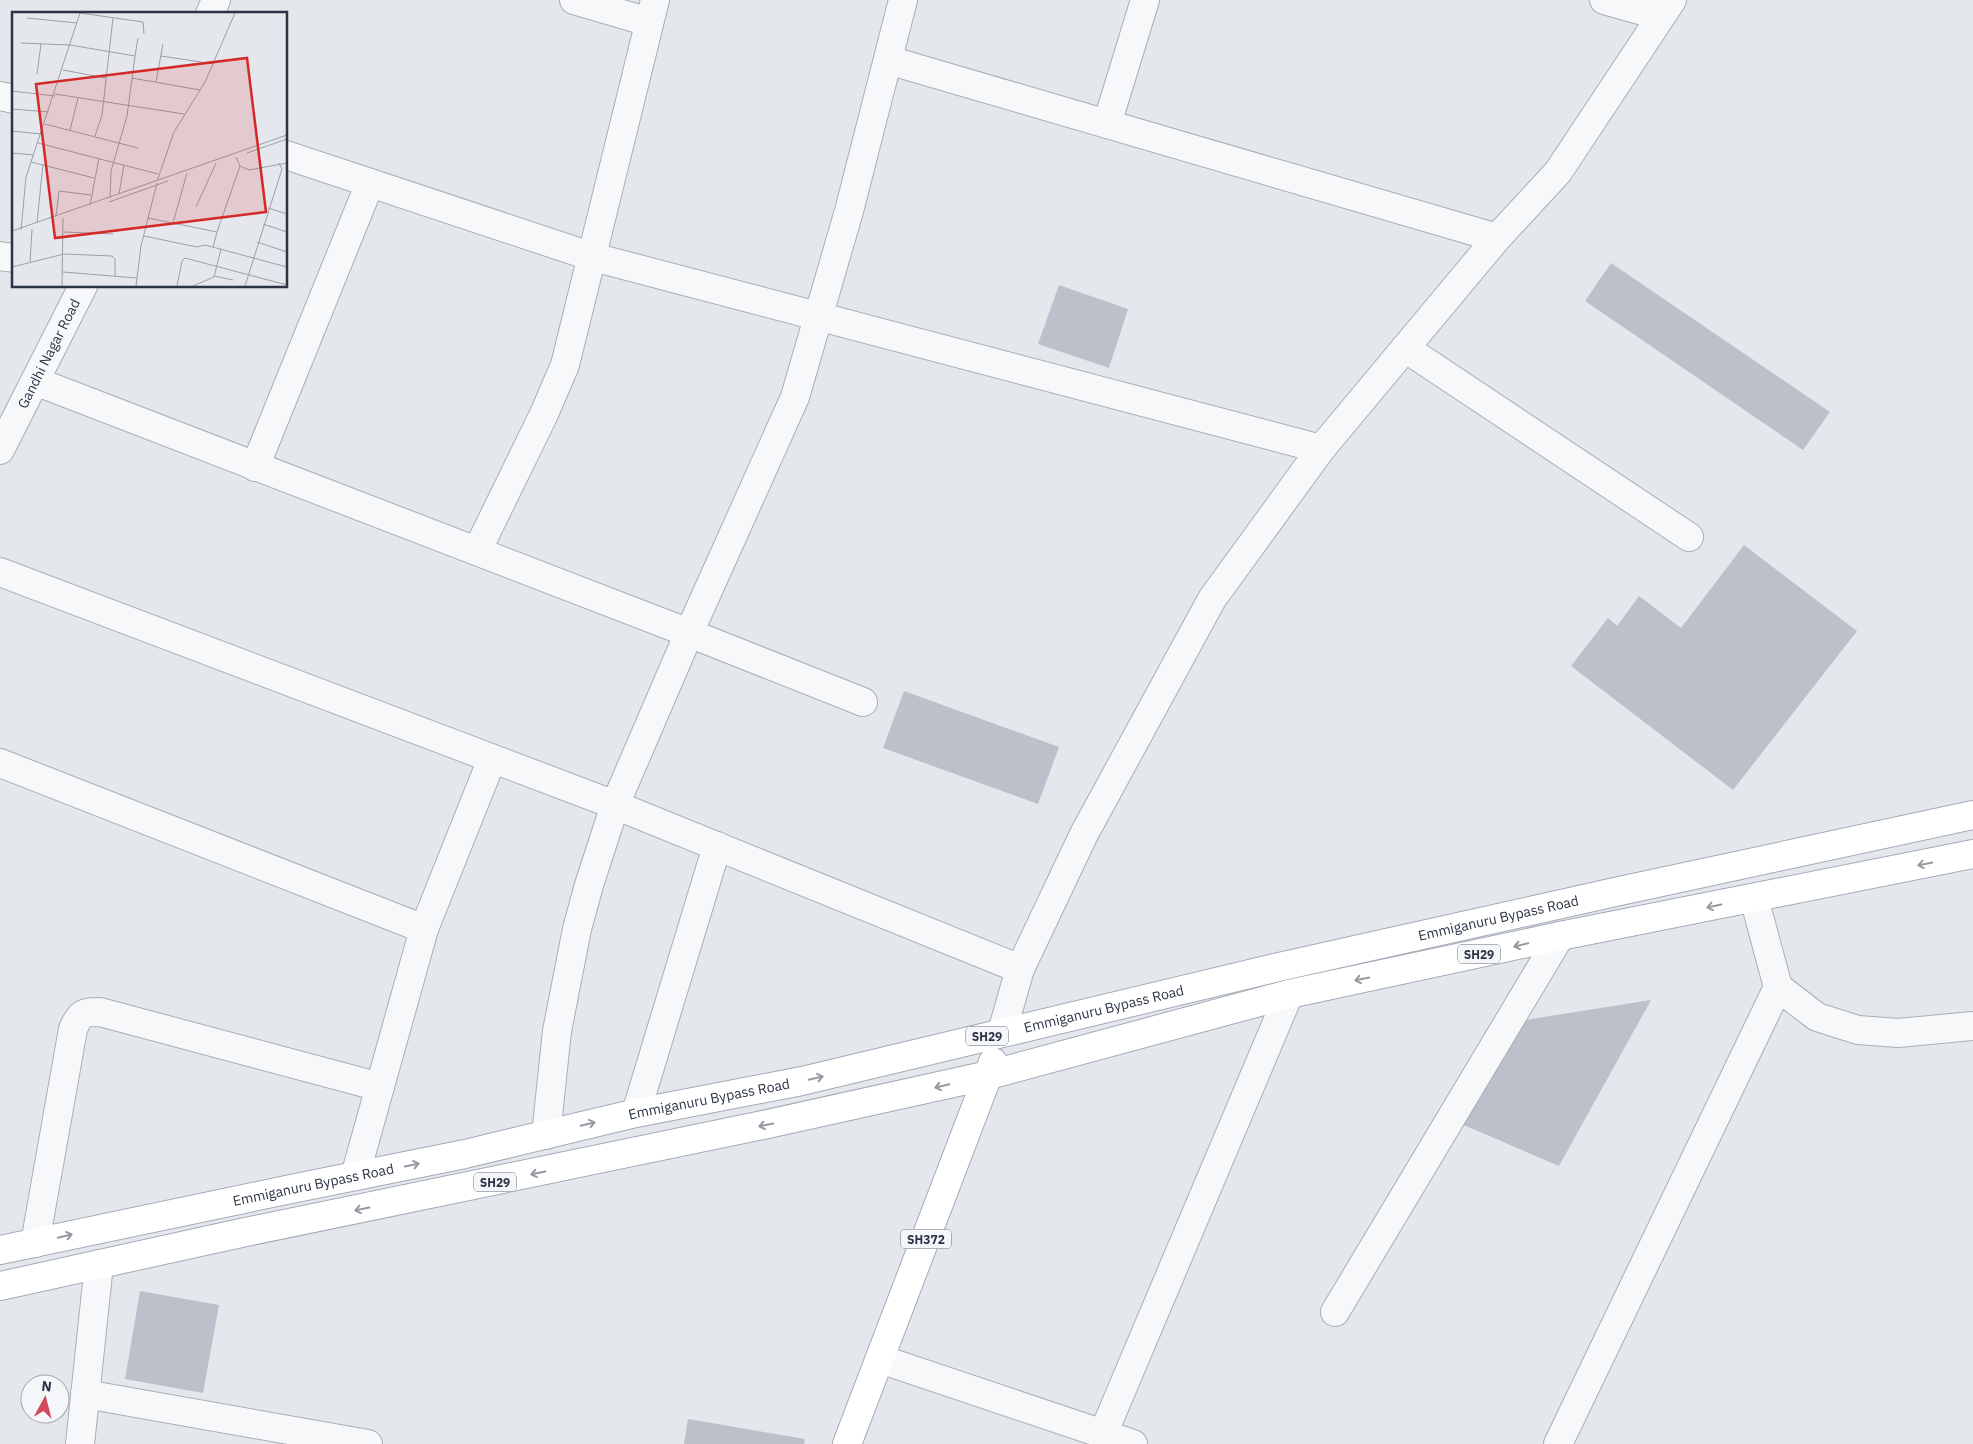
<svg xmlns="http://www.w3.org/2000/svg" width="1973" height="1444" font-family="'IBM Plex Sans',sans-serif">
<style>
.building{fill:#bbc0ca}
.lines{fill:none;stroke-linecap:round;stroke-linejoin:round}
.minor-casing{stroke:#a9aeb7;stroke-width:30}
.major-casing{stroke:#a3abb8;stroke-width:30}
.minor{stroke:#f7f8fa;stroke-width:28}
.major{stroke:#fff;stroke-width:28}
.oneway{stroke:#959aa2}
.labels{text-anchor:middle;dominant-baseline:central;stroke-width:4.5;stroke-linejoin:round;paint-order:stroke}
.shield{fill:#f4f6f9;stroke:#676e7b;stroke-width:1}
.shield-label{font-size:12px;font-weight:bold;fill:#2b3445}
.street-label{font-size:14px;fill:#2b3445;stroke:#f4f6f9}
.inset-road{fill:none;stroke:#9a9fa9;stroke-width:1}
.view{fill:#d62828;fill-opacity:0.15;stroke:#d62828;stroke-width:2.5}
.inset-edge{fill:none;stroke:#2b3445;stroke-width:2.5}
</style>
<rect width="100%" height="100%" fill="#e4e7ec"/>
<g class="building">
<path d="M1611,263L1830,412L1803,450L1585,301Z"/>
<path d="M1059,285L1128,309L1109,368L1038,344Z"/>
<path d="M1744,545L1857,631L1733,790L1571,666L1608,618L1617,626L1639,596L1681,628Z"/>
<path d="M904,691L1059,747L1038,804L883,748Z"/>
<path d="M1651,1000L1559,1166L1452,1120L1506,1023Z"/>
<path d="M140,1291L219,1305L203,1393L125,1379Z"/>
<path d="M688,1419L805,1439L804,1444H684Z"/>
</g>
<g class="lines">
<g class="minor-casing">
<g id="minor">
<path d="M574,0L649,22"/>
<path d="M1604,0L1661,16"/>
<path d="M210,14L216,0"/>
<path d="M888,60L1497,238"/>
<path d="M0,96L14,99"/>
<path d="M1107,124L1145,0"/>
<path d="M286,155L593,257L1321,449"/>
<path d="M0,256L14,258"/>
<path d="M1405,348L1689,537"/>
<path d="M35,381L689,633L863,702"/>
<path id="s1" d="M0,450L83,286"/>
<path d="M255,467L370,183"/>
<path d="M477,551L544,414L565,365L655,0"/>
<path d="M0,572L615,805L1020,969"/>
<path d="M0,763L424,929"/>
<path d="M1754,898L1778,987L1817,1017L1858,1030L1898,1033L1973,1026"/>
<path d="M1002,1032L1020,969L1084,834L1212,599L1321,449L1497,238L1558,172L1672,0"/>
<path d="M636,1113L717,846"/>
<path d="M546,1135L557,1031L577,929L589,885L615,805L689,633L795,397L849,211L903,0"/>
<path d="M355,1176L424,929L492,759"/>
<path d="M35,1243L73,1029C80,1013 83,1012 100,1012L380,1087"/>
<path d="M1335,1312L1560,936"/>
<path d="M880,1359L1133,1444"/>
<path d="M85,1394L368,1444"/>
<path d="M1103,1434L1289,994"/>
<path d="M80,1444L99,1264"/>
<path d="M1558,1444L1778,987"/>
</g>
</g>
<g class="major-casing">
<g id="major">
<path id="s2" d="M0,1250L296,1188L465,1154L636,1113L802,1081L1283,966L1615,892L1973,815"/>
<path d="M0,1286L241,1233L763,1125L989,1075L1289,994L1560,936L1973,854"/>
<path d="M847,1444L993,1062"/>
</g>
</g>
<use href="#minor" class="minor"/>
<use href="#major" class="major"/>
</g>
<defs><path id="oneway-shaft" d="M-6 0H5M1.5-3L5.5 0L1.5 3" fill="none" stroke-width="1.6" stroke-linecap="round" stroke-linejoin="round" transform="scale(1.25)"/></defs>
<g class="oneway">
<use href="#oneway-shaft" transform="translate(1925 864) rotate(169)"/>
<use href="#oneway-shaft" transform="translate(1714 906) rotate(169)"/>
<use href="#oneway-shaft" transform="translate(1521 945) rotate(167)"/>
<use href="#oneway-shaft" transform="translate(1362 979) rotate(168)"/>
<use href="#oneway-shaft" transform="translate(816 1078) rotate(-13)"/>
<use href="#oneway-shaft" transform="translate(942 1086) rotate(167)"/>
<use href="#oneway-shaft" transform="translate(588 1124) rotate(-14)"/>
<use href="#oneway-shaft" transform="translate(766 1125) rotate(168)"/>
<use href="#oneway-shaft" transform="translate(412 1165) rotate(-11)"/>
<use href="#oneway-shaft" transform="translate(538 1173) rotate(168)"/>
<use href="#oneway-shaft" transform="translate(362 1209) rotate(169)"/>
<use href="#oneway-shaft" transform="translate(65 1236) rotate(-13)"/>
</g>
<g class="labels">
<g class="shield">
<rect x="1458" y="944.5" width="42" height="19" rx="4"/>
<rect x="966" y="1026.5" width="42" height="19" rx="4"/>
<rect x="474" y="1172.5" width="42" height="19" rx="4"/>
<rect x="901" y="1229.5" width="50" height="19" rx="4"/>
</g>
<g class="shield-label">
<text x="1479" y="954">SH29</text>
<text x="987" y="1036">SH29</text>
<text x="495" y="1182">SH29</text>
<text x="926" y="1239">SH372</text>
</g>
<g class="street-label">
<text stroke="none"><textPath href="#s1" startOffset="108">Gandhi Nagar Road</textPath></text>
<text stroke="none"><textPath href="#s2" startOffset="1535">Emmiganuru Bypass Road</textPath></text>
<text stroke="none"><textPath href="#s2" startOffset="1130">Emmiganuru Bypass Road</textPath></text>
<text stroke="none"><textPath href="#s2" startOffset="725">Emmiganuru Bypass Road</textPath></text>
<text stroke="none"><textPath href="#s2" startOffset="320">Emmiganuru Bypass Road</textPath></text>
</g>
</g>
<g transform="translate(12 12)">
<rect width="275" height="275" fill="#e4e7ec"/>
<path class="inset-road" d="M68,1L131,10L132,22M15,6L65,11M9,31L58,33L123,44L115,104L99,159L98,186M123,44L126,26M149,44L202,52M51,58L94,66M25,62L29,32M120,66L188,78M144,70L151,32M0,79L43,84M43,82L172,102M0,97L37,100M33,112L126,136M58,118L66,86M0,119L29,122M83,124L90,103L101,6M26,131L146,162M0,141L22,143M235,141L275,127M224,145L228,154L237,158L275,151M19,150L82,166M145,169L162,120L193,70L223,1M107,182L112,153M97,190L156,169M78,193L87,146M184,195L204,151M256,196L275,202M44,204L47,179L79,183M136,206L205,220L228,154M25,211L31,152M161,211L175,161M251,212L275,220M9,218L14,165L68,1M0,219L275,123M52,220L101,222M132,224L185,235L193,233L275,255M245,230L275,240M201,235L205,220M18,251L20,217M0,255L52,242L100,244L103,247V264M51,260L125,266M202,264L221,268M50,274L51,206M124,274L129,234L145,171M165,274L170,249L173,246L275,273M181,274L202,265L209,237M233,274L270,157L267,151"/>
<path class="view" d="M235,46L254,200L43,226L24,72Z"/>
<rect width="275" height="275" class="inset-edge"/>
</g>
<g transform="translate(45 1399) rotate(7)"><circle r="24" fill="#f4f6f9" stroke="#a4a8b1"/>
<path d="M0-4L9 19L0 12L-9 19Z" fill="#d1495b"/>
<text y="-8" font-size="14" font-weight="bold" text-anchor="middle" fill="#2b3445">N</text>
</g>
</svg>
